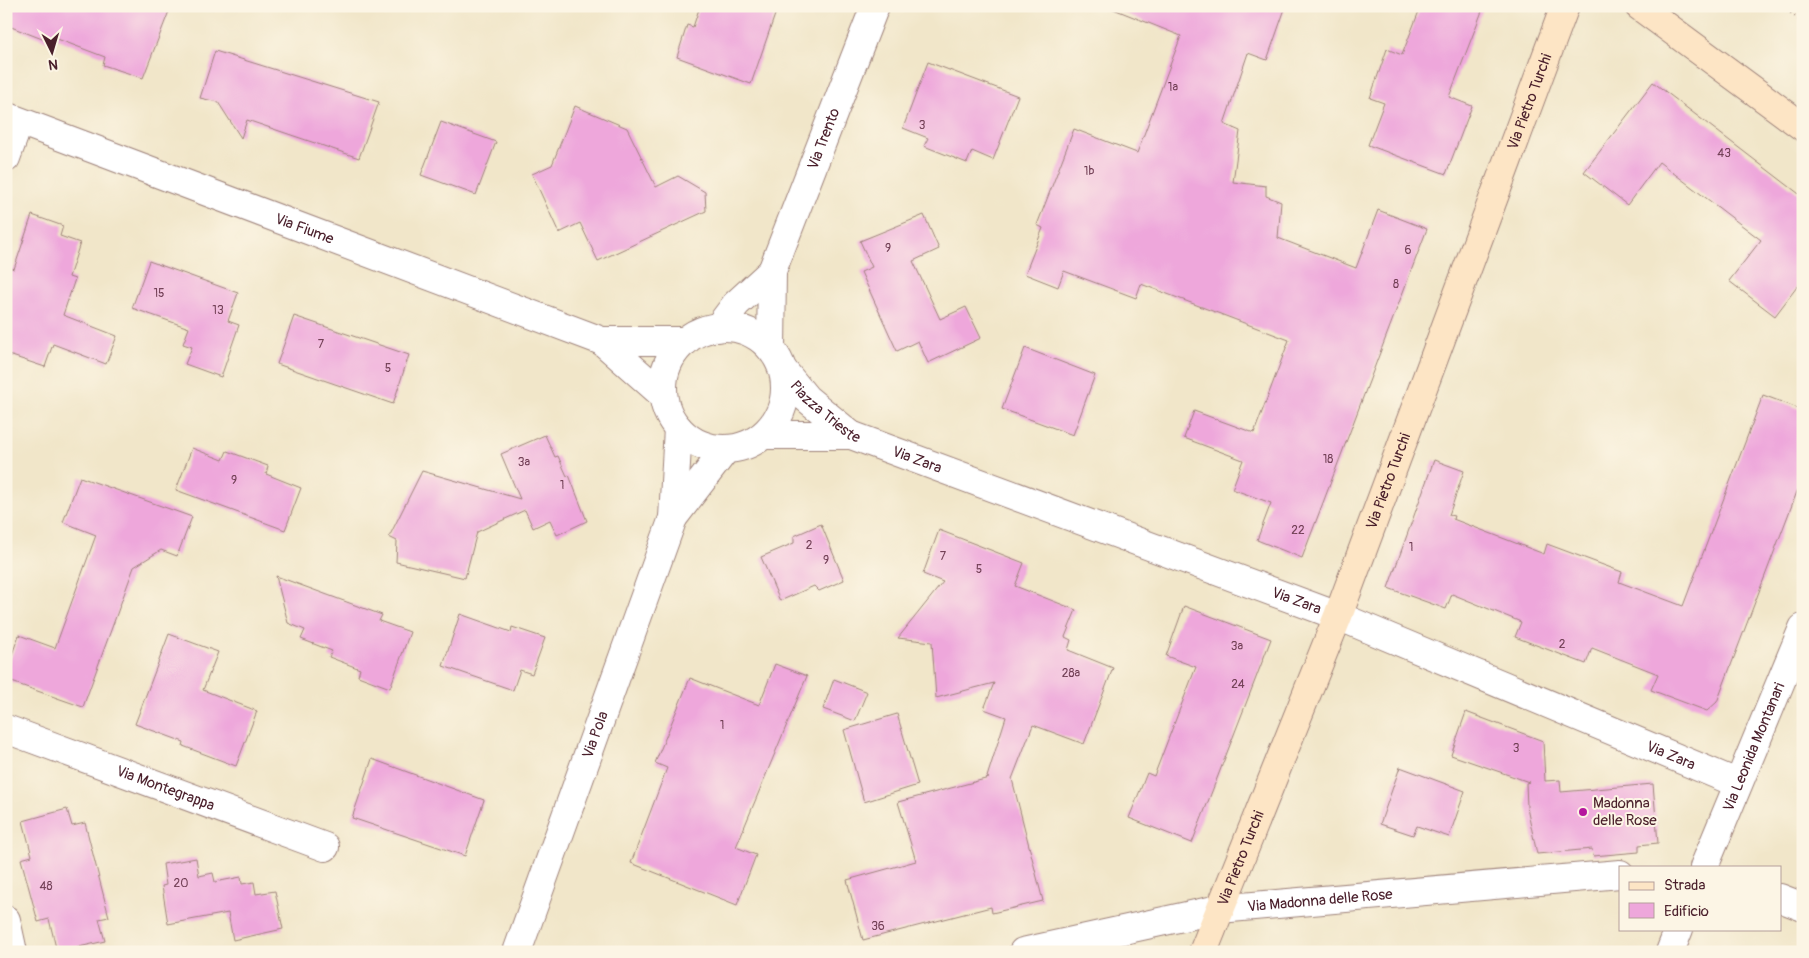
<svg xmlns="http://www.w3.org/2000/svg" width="1809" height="958" font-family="Pangolin,sans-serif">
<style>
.building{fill:#eea7db}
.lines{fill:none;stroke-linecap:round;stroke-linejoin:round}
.street-casing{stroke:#9e827a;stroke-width:30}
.secondary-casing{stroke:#9e827a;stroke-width:30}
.path{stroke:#9e827a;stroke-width:3;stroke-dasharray:1 4;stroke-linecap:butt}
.street{stroke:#fff;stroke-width:28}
.secondary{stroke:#fde5c5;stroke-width:28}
.poi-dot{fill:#b5179e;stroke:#fcf5e5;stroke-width:2}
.labels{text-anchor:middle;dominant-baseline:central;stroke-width:4;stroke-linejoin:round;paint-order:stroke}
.number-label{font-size:12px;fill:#734157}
.street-label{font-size:15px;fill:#4a1f2b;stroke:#fcf5e5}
.poi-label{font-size:15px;fill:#4a1f2b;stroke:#fcf5e5;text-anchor:start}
</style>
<rect width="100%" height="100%" fill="#fcf5e5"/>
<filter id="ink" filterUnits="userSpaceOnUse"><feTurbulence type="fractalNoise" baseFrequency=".02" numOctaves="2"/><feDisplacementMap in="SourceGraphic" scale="10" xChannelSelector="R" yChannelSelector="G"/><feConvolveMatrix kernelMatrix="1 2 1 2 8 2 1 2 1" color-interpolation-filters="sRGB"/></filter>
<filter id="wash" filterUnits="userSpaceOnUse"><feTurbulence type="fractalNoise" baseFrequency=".0096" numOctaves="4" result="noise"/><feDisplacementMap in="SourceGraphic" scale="20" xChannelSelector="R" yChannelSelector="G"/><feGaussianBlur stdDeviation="1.12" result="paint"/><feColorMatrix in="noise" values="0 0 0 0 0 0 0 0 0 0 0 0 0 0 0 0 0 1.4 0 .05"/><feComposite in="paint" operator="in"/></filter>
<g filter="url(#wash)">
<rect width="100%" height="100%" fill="#f1e6c9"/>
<g id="blocks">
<g class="building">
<path d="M6,6H171L143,78L103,65L105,57L52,37L50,42L6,25Z"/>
<path d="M700,6H778L751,84L677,57L687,25L693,27Z"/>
<path d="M1111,6H1286L1267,60L1248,53L1224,124L1240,131L1233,182L1266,186V196L1281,202L1278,238L1356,268L1378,210L1427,229L1302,558L1257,540L1271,503L1232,489L1243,460L1184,438L1194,411L1254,433L1289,340L1141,284L1136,298L1064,271L1058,287L1025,274L1043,228L1037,225L1074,129L1137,153L1181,36L1111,8Z"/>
<path d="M1421,6H1484L1449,97L1472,106L1446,174L1368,145L1384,103L1370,98L1387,49L1402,55Z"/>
<path d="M215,51L379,102L359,158L247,120L241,138L218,102L200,98Z"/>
<path d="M928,62L1018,96L993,160L972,151L967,163L924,146L928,138L903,128Z"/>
<path d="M1653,82L1803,197V279L1775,316L1729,281L1761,240L1659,162L1627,205L1584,172Z"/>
<path d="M575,106L627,128L656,187L678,176L705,192L706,211L598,261L580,223L559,233L532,174L552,165Z"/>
<path d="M441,122L496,142L476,195L421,175Z"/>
<path d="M32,215L63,226L60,236L80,243L69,277L75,279L63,315L117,336L106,364L53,344L45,367L6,354V266L14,269Z"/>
<path d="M924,215L939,249L913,261L940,319L966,307L981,338L928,363L918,341L897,351L861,272L872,267L860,241Z"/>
<path d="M149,261L238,293L228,321L239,325L221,377L185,364L192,347L183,344L189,328L132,308Z"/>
<path d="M294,316L409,355L393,404L277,364Z"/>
<path d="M1025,348L1095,375L1073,435L1002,409Z"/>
<path d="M1763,395L1803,410V476L1717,702L1707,711L1651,690L1658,674L1592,648L1586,664L1515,637L1521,622L1452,594L1446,609L1388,588L1434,460L1464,471L1449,515L1454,516L1453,519L1544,554L1547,544L1622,572L1619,582L1683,606Z"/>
<path d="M545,435L555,457L558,456L567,476L569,475L587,521L557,535L550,520L533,528L525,510L477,532L465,578L396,562L397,541L389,537L422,471L520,499L501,454Z"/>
<path d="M192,448L223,460L227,451L268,466L266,474L301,488L285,530L176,490Z"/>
<path d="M80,477L192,517L177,556L161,550L134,567L83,707L6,680V671L19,635L55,648L96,535L63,522Z"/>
<path d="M821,524L844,580L819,591L814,586L780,601L761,557L794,543V536Z"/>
<path d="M939,530L1024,563L1015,586L1076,610L1065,637L1071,640L1068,650L1113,668L1084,744L1033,725L1012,779L1043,901L992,913L991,907L863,940L847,880L916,861L898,802L989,778L987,777L1006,717L984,709L994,683L936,698L932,642L898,638L943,582L923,574Z"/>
<path d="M276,576L382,615L379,621L410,632L390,688L358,676L360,669L329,657L332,651L301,639L305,630L288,623Z"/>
<path d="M1184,606L1271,639L1192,843L1129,818L1147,773L1154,776L1196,667L1166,656Z"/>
<path d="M460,614L511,632L512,627L545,638L532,674L520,670L513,690L443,666Z"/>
<path d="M169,634L218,652L203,690L257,711L236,766L183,746L184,742L135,724Z"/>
<path d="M775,664L807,676L736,847L756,855L737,905L631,863L667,768L655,763L690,678L759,705Z"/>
<path d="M834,679L867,692L855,721L823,709Z"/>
<path d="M1466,712L1543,741L1545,781L1560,780L1561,792L1653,784L1658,843L1639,845V852L1593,856L1592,849L1537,854L1527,807L1526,783L1529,782L1451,755Z"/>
<path d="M897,714L918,785L864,802L844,730Z"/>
<path d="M372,759L484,800L465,856L352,818Z"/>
<path d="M1400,767L1465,791L1449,837L1417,826L1413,835L1380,824Z"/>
<path d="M67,809L72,826L85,823L109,917L99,919L105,941L57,952L49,919L38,922L21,859L32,856L23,821Z"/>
<path d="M196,858L199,876L213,873L215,882L241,877L242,884L254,882L256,894L275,891L283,929L233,940L228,913L168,924L162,886L166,885L163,864Z"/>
</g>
</g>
</g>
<g filter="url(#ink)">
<use href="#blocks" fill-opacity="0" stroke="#9e827a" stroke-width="1"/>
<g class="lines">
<g class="street-casing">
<g id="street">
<path id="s1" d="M6,116L602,341H686"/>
<path d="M6,158L19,122"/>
<circle cx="724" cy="388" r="61"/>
<path d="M718,328L736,304L772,271"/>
<path d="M602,341L663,395"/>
<path id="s2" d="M771,349L772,271L875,6"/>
<path id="s3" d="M783,370L806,398L851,435L1338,616L1737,783"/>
<path d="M764,435H851"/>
<path d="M673,518L726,449"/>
<path id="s4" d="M6,729L325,847"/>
<path id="s5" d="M1704,867L1803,628"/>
<path d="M1780,898L1803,907"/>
<path d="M6,920L13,952"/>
<path id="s6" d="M517,952L673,518L678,428"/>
<path id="s7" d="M1023,952L1219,909L1620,874"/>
<path d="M1670,952L1679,929"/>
</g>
</g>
<g class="secondary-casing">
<g id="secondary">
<path d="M1639,6L1803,127"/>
<path id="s8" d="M1203,952L1338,616L1565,6"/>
</g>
</g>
<path class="path" d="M1783,6L1803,23"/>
<use href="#street" class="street"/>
<use href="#secondary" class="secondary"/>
</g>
</g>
<circle class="poi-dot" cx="1583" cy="812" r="5"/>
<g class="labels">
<g class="number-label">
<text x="1173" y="87">1a</text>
<text x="922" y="125">3</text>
<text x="1724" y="153">43</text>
<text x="1089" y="171">1b</text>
<text x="888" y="248">9</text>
<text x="1408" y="250">6</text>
<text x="1396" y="284">8</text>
<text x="159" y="293">15</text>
<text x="218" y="310">13</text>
<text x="321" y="344">7</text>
<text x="388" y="368">5</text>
<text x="1328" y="459">18</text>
<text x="524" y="462">3a</text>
<text x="234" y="480">9</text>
<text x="562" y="485">1</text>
<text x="1298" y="530">22</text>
<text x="809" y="545">2</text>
<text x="1411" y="547">1</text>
<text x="943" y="556">7</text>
<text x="826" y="560">9</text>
<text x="979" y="569">5</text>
<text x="1562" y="644">2</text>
<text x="1237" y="646">3a</text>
<text x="1071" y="673">28a</text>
<text x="1238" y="684">24</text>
<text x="722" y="725">1</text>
<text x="1516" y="748">3</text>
<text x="181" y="883">20</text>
<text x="46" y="886">48</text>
<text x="878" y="926">36</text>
</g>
<g class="street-label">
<text stroke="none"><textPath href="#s8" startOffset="911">Via Pietro Turchi</textPath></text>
<text stroke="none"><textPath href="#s2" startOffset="220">Via Trento</textPath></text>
<text stroke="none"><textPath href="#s1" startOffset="319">Via Fiume</textPath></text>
<text stroke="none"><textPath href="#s3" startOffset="60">Piazza Trieste</textPath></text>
<text stroke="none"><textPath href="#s3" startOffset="165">Via Zara</textPath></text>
<text stroke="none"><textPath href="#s8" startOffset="506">Via Pietro Turchi</textPath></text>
<text stroke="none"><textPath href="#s3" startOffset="570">Via Zara</textPath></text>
<text stroke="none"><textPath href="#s6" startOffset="231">Via Pola</textPath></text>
<text stroke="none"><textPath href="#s5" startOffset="130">Via Leonida Montanari</textPath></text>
<text stroke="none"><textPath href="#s3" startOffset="975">Via Zara</textPath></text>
<text stroke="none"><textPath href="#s4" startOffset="170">Via Montegrappa</textPath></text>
<text stroke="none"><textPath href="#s8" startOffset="101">Via Pietro Turchi</textPath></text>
<text stroke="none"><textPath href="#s7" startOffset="302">Via Madonna delle Rose</textPath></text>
</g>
<g class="poi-label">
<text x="1593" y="803">Madonna<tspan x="1593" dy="17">delle Rose</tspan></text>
</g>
</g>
<rect width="1809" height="958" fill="none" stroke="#fcf5e5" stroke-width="25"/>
<rect x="1619" y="866" width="162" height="65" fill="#fcf5e5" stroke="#b59f9b"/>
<rect x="1629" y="882" width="25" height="8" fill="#fde5c5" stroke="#b59f9b"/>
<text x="1664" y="890" font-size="15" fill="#4a1f2b">Strada</text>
<rect x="1629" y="903" width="25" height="15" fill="#eea7db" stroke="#b59f9b"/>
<text x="1664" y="916" font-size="15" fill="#4a1f2b">Edificio</text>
<g transform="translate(52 52) rotate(175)" stroke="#fcf5e5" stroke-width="4" paint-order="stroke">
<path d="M0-4L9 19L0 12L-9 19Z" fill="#4a1f2b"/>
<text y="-8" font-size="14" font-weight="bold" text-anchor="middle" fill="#4a1f2b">N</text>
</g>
</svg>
